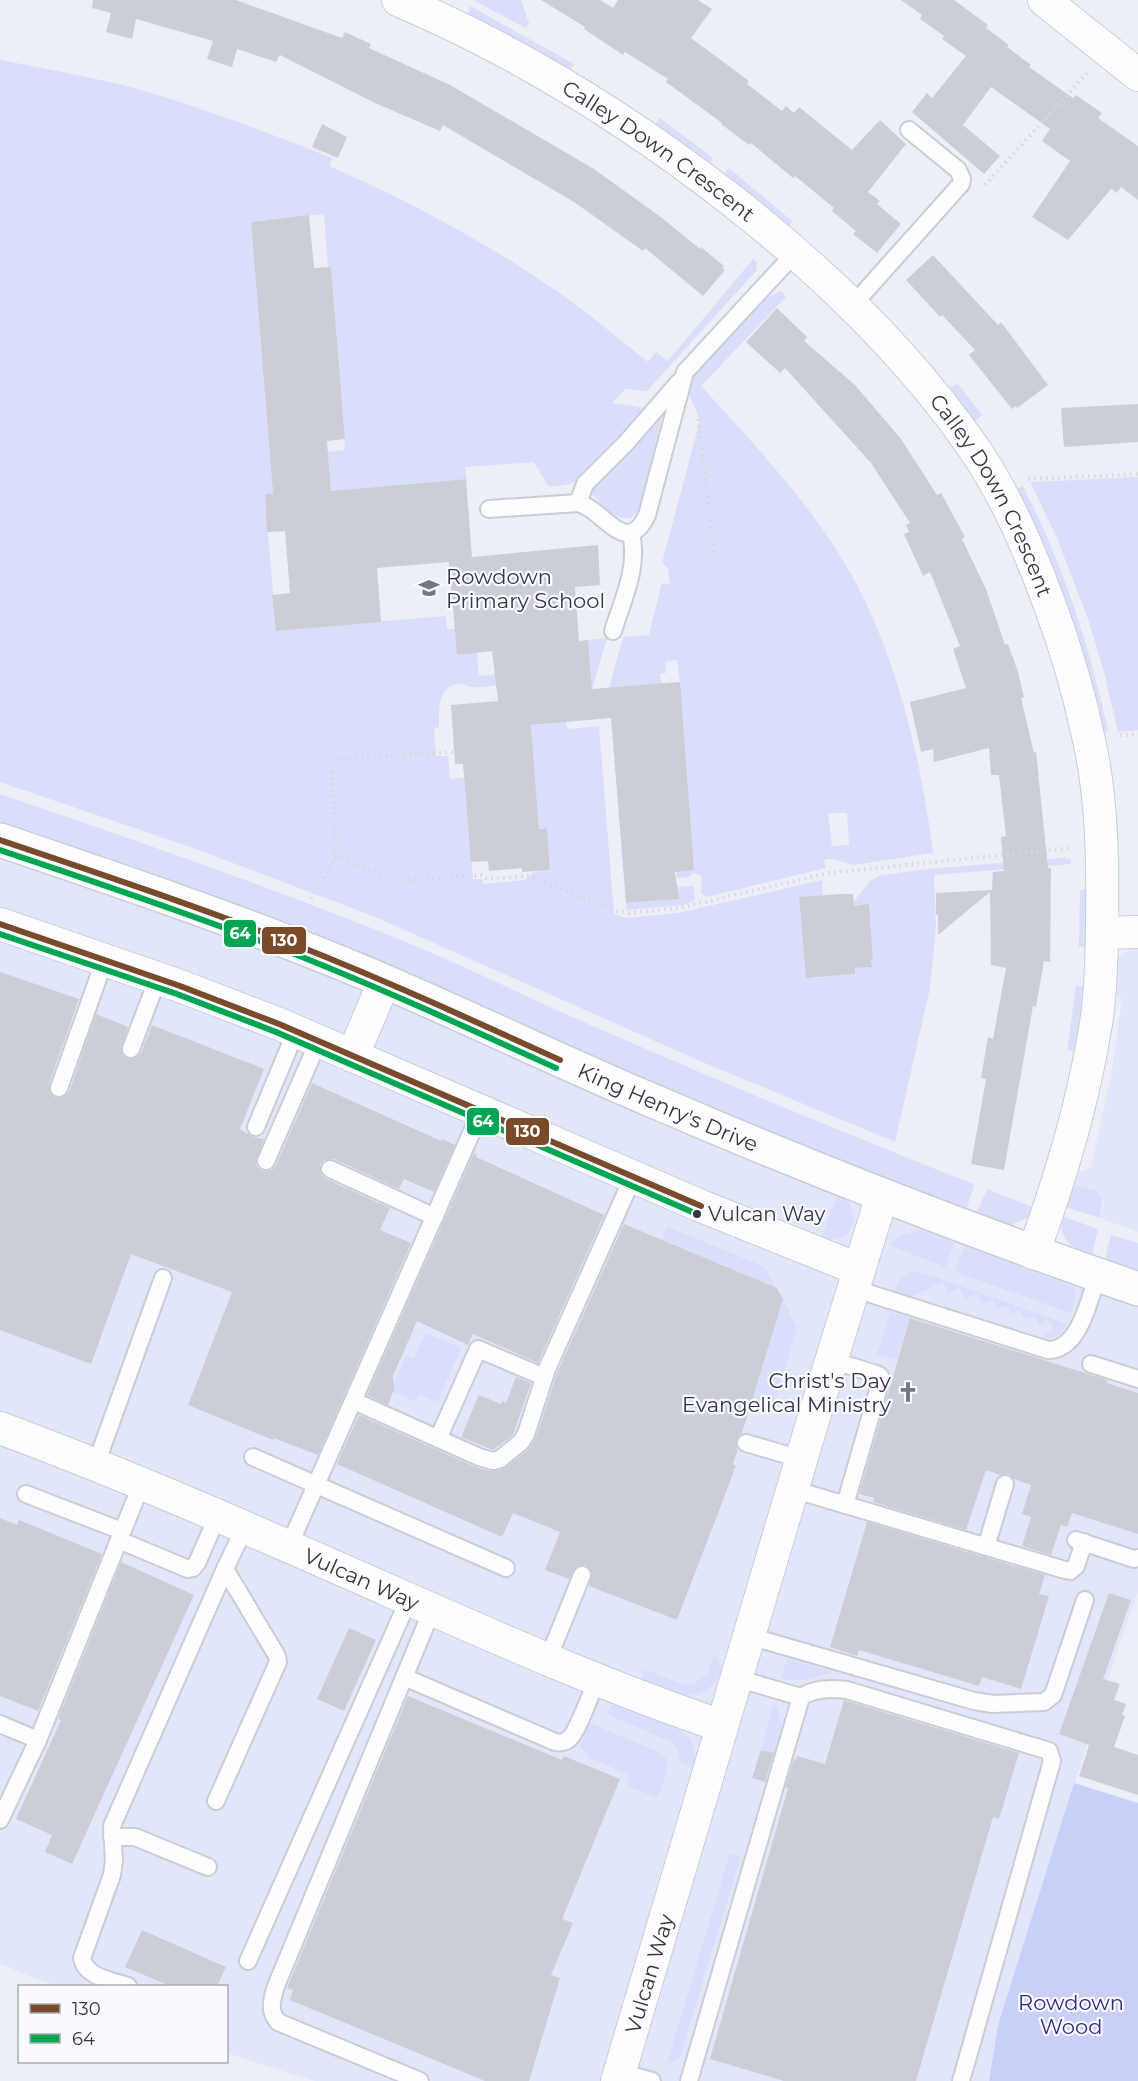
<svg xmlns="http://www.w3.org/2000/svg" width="1138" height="2081" font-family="Montserrat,sans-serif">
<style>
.built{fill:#e1e6fb}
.green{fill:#d9defb;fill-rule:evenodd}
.forest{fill:#c9d0f8}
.building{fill:#ccced6}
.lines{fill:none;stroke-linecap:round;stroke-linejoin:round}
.lane-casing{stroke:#cbcdd5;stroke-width:20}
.street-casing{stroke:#cbcdd5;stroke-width:34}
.secondary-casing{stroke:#cbcdd5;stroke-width:36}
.path{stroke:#d8d8db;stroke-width:4;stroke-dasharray:1.5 4.5;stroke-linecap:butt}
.lane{stroke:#fcfdfe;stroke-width:16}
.street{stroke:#fcfdfe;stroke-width:32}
.secondary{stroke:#fcfdfe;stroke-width:33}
.bus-1-casing{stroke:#f9faff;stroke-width:10}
.bus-2-casing{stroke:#f9faff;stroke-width:10}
.bus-1{stroke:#7a4b2a;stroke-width:6}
.bus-2{stroke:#00a651;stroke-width:6}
.bus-dot{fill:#353640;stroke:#f9faff;stroke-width:2}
.labels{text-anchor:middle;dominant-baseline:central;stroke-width:4.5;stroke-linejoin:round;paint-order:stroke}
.bus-label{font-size:20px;fill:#353640;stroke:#f9faff;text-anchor:start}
.street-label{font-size:21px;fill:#353640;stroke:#f9faff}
.poi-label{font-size:21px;fill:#353640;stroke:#f9faff;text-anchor:start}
.park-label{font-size:21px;fill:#2f2b89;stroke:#f9faff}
.line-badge{stroke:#f9faff;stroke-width:2}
.badge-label{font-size:16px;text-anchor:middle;font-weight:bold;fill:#fff}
</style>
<rect width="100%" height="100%" fill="#edeff7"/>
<g class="built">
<path d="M0,840L1138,1289V1592L1117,1651L998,2025L989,2081H314L227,2053L226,1986H55L0,1964Z"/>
<path d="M1133,947H1138V1232L1100,1218L1104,1203L1103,1197L1100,1193L1081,1186L1069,1193L1075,1175L1091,1167L1112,1070L1121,1004L1120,998L1113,992L1115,963L1121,954Z"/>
</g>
<g class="green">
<path d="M473,0H521L529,23L526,28Z"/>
<path d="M470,6L574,64L569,71L474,17L468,13Z"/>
<path d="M0,60C46,69 93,77 138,89C204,108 268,133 332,158L329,166C418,205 505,252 583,310C605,327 626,345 648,362L656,352L668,361L753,259L757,262L756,271L647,391L625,389L612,403L646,408C629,428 594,472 572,483C565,486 556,486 548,486L534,462L465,467L466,479L331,491L328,452L344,450L345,439L331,267H328L324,214L251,222L273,494L265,495L276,630L446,616L447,629H455L477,653L479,676L495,674L505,684C495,685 483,688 472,687C469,687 466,685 463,684C437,682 439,710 439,727L434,728L436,756H448L450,779L464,778L473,879H482L483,884L525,880L534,872L550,870L547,828L539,829L531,725L566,722L567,729L599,726L614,914L627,918L678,913L822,880L823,895L799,898L805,965H811L812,978L855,974V968L872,967L871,960L873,959L869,905L854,906V901L870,881L881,875L928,869L1062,858L1071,859V864L934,875L936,927L930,988L895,1142L700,1061L373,916L196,849L0,782Z"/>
<path d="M660,118L713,158L708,164L655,125Z"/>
<path d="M729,168L792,221L787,229L723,175Z"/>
<path d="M781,291L786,297L701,386C747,436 794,486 832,543C891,630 920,750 933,853L853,865C840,862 837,857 824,860L826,868L707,897L701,893L702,876L693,873L690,877L677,878L673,827L680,682L677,660L665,662L666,673L660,674L662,684L609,688L623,637L649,635L662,583L670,584L668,568L662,563L699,424L697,412L687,391L692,376L765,298ZM828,813H847L849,845L832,846Z"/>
<path d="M957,383L982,415L975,421L950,388Z"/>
<path d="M662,416L639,510L631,518C613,521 601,503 589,491Z"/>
<path d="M1138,477V730L1118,732L1104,672L1088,619L1057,538L1031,484L1032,482Z"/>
<path d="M1023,486C1063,565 1089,644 1108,731L1100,732L1015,490Z"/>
<path d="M607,638L592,690L588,640Z"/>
<path d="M0,794C138,841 276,889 411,944C471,969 529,998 588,1024C716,1080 844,1133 973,1184L974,1186L966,1210L727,1114L357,952L162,878L0,822Z"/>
<path d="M694,886L695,899L692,902L683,905L626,910V903L678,899L677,887Z"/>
<path d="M1080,890H1088L1087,947H1079Z"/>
<path d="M1076,986L1084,987L1075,1051L1067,1050Z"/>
<path d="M1081,1186L1096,1191L1103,1197L1100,1218L1065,1207C1068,1197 1069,1187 1081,1186Z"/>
<path d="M987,1189L1032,1207L1027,1218L1010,1225L976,1214Z"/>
<path d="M838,1194C866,1210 853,1248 821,1238Z"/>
<path d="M1062,1216L1098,1229L1092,1255C1070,1248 1059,1241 1062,1216Z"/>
<path d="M667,1227L765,1267L777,1288L662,1239Z"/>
<path d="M921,1230L954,1242L945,1267L889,1245L900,1236Z"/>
<path d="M1111,1235L1138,1243V1271L1105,1260Z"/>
<path d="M965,1246L1071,1286C1080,1294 1074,1303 1071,1313L955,1272Z"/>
<path d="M916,1271L932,1276L1067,1324C1061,1335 1052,1340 1039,1338L1054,1329L1048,1320L1040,1325L1034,1315L1026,1320L1020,1310L1012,1314L1006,1305L997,1310L993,1300L982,1304L978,1294L965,1299L960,1288L948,1293L943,1282L910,1297L894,1293C898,1282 902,1272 916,1271Z"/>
<path d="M783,1299L797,1328L773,1409L751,1402Z"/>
<path d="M890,1312L910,1318L897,1360L877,1354Z"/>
<path d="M426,1333L461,1348L437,1402L419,1394L416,1402L391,1391L406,1356L414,1359Z"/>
<path d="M714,1654L723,1668C703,1711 674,1693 640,1681L645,1670L681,1683L693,1685L707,1674Z"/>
<path d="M787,1659L833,1672C817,1678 798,1682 781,1679Z"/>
<path d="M774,1703C783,1719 784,1738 775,1754L761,1750Z"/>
<path d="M611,1705C623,1704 680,1727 688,1736C695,1746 696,1756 695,1768L682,1763L676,1746L671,1742L607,1714Z"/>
<path d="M590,1723L656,1751C658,1752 664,1756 665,1757C671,1764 661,1789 658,1798L626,1786L630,1775L590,1758L580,1745Z"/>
<path d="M730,1853L741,1856L681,2054L676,2061L667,2063Z"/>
</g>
<path class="forest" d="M1074,1783L1138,1803V2081H989L998,2025Z"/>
<g class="building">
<path d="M93,0H236L342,38L345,32L371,44L369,48L450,85L594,169L662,218L700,249L701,247L724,266L722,268L725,270L703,296L645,248L643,251L574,202L443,125L440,131L375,103L280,55L276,62L237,49L232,67L207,59L213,41L136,19L132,39L106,32L111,13L92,8Z"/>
<path d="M541,0H600L613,8L618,0H698L712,9L691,38L749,81L747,84L782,111L786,106L794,113L799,107L852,150L880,120L906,144L868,192L880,201L877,204L901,224L877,253L853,234L856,231L832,211L834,208L795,176L793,178L751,143L749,145L721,124L722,123L666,82L668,79L625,52L623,55L584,29L585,27Z"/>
<path d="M901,0H954L988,25L986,28L1009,45L1007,47L1031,65L1029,67L1073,98L1076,95L1102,113L1098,118L1138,146V200L1121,187L1117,193L1111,189L1068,240L1032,217L1070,161L1042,141L1050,129L991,87L963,125L1000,156L984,174L912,112L927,93L932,98L966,56L942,39L944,36L920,19L922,15Z"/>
<path d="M322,124L347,137L338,158L312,147Z"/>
<path d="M309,215L314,268L331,267L345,439L327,441L331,491L466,479L472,557L598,545L600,585L575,587L579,641L588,640L592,689L680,682L694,870L675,872L679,899L626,903L611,718L531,725L539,829L547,828L550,870L522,872V868L489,871L488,861L471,862L463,764H455L451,705L498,701L492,651L457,655L449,562L377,568L381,622L276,631L272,595L290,593L285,531L267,532L265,494H273L251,222Z"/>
<path d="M933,255L998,325L1001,322L1048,385L1017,408L1016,406L1012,409L969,355L975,350L942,315L940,317L906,280Z"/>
<path d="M777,308L807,337L804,341L855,385L901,439L937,495L941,493L965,537L962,539L986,589L1005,645L1008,644L1018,672L1024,697L1021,698L1034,753L1036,752L1048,868H1051L1050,962L1044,961L1036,1007L1033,1006L1004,1170L971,1164L986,1079L981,1078L988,1037L993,1039L1006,968L991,965L990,892L938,935V915H936V893L992,890L993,872L1004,871L1001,837L1006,836L999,775H991L989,748L934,762L933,749L921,752L910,702L966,688L953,649L960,646L930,572L923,576L904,534L909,532L906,525L910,523L871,463L785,368L780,373L746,342Z"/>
<path d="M1138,404V442L1064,447L1061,408Z"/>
<path d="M841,894H853L854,906L869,904L873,960H871L872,967L855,968V974L806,978L799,897Z"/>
<path d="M0,972L79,999L49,1084V1090L55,1098H61L69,1092L96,1014L128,1027L121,1050L123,1055L128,1059L137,1057L141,1053L152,1025L264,1069L240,1129L253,1137L264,1139L256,1162L257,1167L262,1171L272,1170L276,1165L312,1083L441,1141L442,1139L455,1145L434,1192L404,1179L399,1189L334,1159L324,1160L320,1165L321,1175L326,1179L390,1208L380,1230L411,1243L318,1455L274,1438L273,1440L188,1405L232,1292L131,1254L91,1364L0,1330Z"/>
<path d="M474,1153L477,1155L476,1157L604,1215L538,1363L473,1334L468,1345L417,1321L393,1376L394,1389L388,1405L367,1395Z"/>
<path d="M624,1224L777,1288L783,1299L742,1433L736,1441L738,1449L733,1464L736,1466L677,1620L589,1586L592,1573L585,1565L575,1567L569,1579L545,1570L560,1532L513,1513L502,1537L337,1464L359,1415L475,1467L490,1471L506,1467L528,1450L536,1437L557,1373Z"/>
<path d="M910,1318L1107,1380V1383L1138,1393V1534L1072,1513L1067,1527L1061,1525L1051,1555L1022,1546L1031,1517L1022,1514L1031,1485L1014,1479L1009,1474L1000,1475L986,1470L966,1530L873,1502L874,1498L859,1494Z"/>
<path d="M516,1377L531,1383L513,1435L493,1450L461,1437L479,1395L501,1404L502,1401L506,1403Z"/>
<path d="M0,1518L17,1525L19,1520L102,1554L38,1711L0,1696Z"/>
<path d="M867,1522L1045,1575L1039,1594L1049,1596L1021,1689L982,1677L979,1686L859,1650L857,1656L830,1647Z"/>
<path d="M121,1562L194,1595L72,1864L45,1852L52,1835L16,1819L61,1720L58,1719Z"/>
<path d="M1109,1593L1131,1600L1103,1679L1120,1684L1114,1700L1126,1704L1122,1715L1125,1716L1114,1747L1138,1755V1795L1079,1776L1089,1745L1059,1734Z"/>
<path d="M349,1628L376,1640L344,1711L317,1699Z"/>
<path d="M408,1696L562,1760L564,1756L620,1779L562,1919L573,1923L551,1975L560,1978L529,2081H485L290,2000L293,1990L287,1988Z"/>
<path d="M844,1700L1019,1753L999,1819L993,1817L916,2081H784L710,2059L788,1788H785L794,1759L796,1760L797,1756L825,1764Z"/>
<path d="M761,1750L774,1753L765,1782L752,1778Z"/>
<path d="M142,1930L226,1967L217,1986H170L125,1967Z"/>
</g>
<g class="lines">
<g class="lane-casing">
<g id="lane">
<path d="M852,306L961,184L962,179L958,170L909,130"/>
<path d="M578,503L585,484L626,443L680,381"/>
<path d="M489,509L578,503C604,509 626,559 647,515L685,372L795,253"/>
<path d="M613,631C623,599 639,567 631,533"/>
<path d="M131,1049L158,978"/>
<path d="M59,1088L105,959"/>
<path d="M256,1127L296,1031"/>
<path d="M266,1161L319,1040"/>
<path d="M330,1169L435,1217"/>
<path d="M852,1288L1048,1350C1080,1350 1089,1299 1098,1275"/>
<path d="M831,1360L876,1374L880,1376L881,1380L845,1505"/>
<path d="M1091,1364L1138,1379"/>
<path d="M354,1401L479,1457L493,1461L500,1459L521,1442L526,1434L547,1369L633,1177"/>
<path d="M438,1439L478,1349L544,1377"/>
<path d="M746,1443L801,1459"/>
<path d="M253,1457L506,1568"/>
<path d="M96,1464L163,1278"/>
<path d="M792,1489L1065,1570L1070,1571L1076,1566L1084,1542"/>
<path d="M26,1494L122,1531"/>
<path d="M119,1540L188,1569L193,1568L197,1563L218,1515"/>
<path d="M1076,1540L1134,1559L1138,1558"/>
<path d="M289,1546L481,1111"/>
<path d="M986,1547L1005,1484"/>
<path d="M749,1636L974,1701L993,1704L1044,1702L1053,1695L1085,1600"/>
<path d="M548,1659L582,1575"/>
<path d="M404,1677L555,1742C560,1743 564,1743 569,1739C578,1731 591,1693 597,1679"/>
<path d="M736,1678L801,1697C814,1688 832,1688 847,1690L1049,1751L1052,1761L961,2081"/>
<path d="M0,1724L38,1740"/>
<path d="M216,1801L278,1662L277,1656L225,1569L245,1527"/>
<path d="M0,1820L38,1740L142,1483"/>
<path d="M112,1837H135L208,1867"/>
<path d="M248,1961L409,1599"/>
<path d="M128,1986C113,1981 85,1977 82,1958L112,1875L114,1861L112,1826L225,1569"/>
<path d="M619,2072L652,2081"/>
<path d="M420,2081L278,2022C268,2010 272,2000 276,1986L432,1610"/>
<path d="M689,2081L801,1697"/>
</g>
</g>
<g class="street-casing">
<g id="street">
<path id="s1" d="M398,0C518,51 627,119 730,199C821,270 907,352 973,447C1006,495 1029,549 1049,603C1066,648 1079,693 1089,740C1102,798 1103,861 1102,921C1102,955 1101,990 1096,1024C1083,1103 1061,1178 1033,1253"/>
<path d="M1044,0L1138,75"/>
<path d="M0,924L180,986L279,1024L701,1206L858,1269"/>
<path d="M1102,933L1138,932"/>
<path d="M353,1055L384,982"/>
<path id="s2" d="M0,1428C132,1477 261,1534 390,1591C499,1639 609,1688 722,1726"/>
<path id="s3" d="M617,2081L816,1410L882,1196"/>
</g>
</g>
<g class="secondary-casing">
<g id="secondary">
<path id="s4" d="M0,840C115,879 230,918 341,963C446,1006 547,1056 651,1100C811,1169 973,1232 1138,1289"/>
</g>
</g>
<g class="path">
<path d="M985,185L1087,73"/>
<path d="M698,419L715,564"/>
<path d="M1028,479L1138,474"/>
<path d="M1120,735L1138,734"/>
<path d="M336,857L332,763L334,759L454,752"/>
<path d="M311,899L336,857L399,881L481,875L487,879L529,876L617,911L629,913L679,908L828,873L1070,848"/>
</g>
<use href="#lane" class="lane"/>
<use href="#street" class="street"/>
<use href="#secondary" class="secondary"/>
<g class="bus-1-casing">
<g id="bus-1">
<path d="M0,840C101,874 202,908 301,947C389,982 474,1021 560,1060"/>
<path d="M0,924L180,986L279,1024L701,1206"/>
</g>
</g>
<g class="bus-2-casing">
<g id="bus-2">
<path d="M0,850C99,883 199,917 297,955C385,990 470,1029 556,1068"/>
<path d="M0,934L177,994L276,1032L697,1214"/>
</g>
</g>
<use href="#bus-1" class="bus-1"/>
<use href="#bus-2" class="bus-2"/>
</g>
<defs>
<g id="school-bare" transform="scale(1.62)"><path d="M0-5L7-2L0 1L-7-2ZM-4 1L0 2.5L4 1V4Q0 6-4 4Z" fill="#757780" stroke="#f9faff" stroke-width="2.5" paint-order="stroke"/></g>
<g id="church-bare" transform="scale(1.62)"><path d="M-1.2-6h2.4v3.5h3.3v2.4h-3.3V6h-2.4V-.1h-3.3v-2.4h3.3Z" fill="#757780" stroke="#f9faff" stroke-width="2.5" paint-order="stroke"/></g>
</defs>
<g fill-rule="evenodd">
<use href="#school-bare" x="429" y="588"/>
<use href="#church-bare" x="908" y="1392"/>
</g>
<circle class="bus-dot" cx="697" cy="1214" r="5"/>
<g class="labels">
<g class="bus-label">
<text x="708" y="1214">Vulcan Way</text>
</g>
<g class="street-label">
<text stroke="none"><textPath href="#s1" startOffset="302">Calley Down Crescent</textPath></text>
<text stroke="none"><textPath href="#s1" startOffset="788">Calley Down Crescent</textPath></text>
<text stroke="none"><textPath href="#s4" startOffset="720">King Henry's Drive</textPath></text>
<text stroke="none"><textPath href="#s2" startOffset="392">Vulcan Way</textPath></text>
<text stroke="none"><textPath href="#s3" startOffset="112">Vulcan Way</textPath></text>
</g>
<g class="poi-label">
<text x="446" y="576">Rowdown<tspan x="446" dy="24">Primary School</tspan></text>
<text x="891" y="1380" text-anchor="end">Christ's Day<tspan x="891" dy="24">Evangelical Ministry</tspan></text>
</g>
<g class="park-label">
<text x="1071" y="2002">Rowdown<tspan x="1071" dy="24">Wood</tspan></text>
</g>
</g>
<g class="line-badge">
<rect x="223" y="919" width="34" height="29" rx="6" fill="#00a651"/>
<rect x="261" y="926" width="46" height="29" rx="6" fill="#7a4b2a"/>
<rect x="466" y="1107" width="34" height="29" rx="6" fill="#00a651"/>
<rect x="505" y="1117" width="45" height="29" rx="6" fill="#7a4b2a"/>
</g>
<g class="badge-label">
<text x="240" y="939">64</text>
<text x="284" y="946">130</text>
<text x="483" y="1127">64</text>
<text x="527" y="1137">130</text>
</g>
<rect x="18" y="1985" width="210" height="78" fill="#f9faff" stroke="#abacb3" stroke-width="1.5"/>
<rect x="30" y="2004" width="30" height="9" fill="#7a4b2a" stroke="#abacb3" stroke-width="1.5"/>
<text x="72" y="2015" font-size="18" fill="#353640">130</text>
<rect x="30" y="2034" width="30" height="9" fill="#00a651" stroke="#abacb3" stroke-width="1.5"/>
<text x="72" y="2045" font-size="18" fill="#353640">64</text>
</svg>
